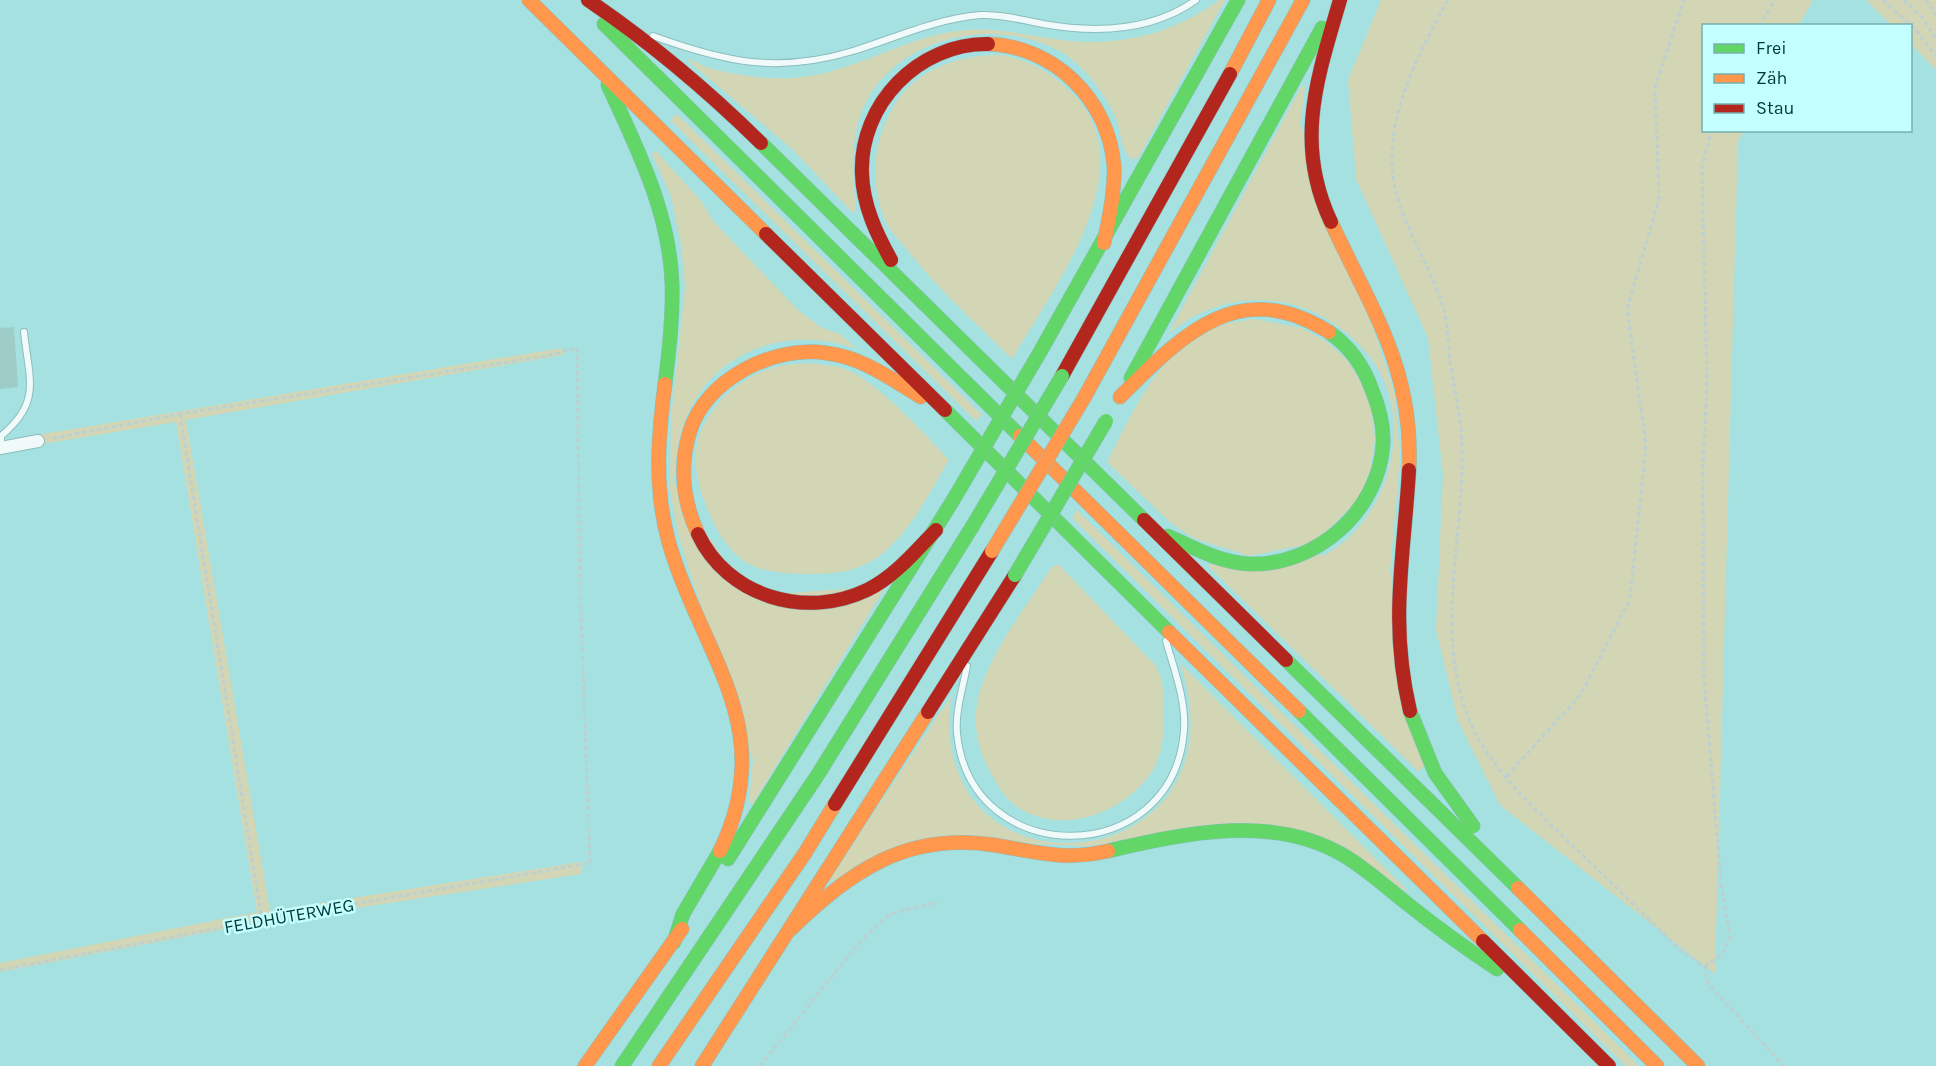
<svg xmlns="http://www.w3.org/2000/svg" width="1936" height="1066" font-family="Karla,sans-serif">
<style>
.green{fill:#d3d6b5}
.building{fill:#9ecdc7}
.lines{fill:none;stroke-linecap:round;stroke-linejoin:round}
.lane-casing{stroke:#8cbebd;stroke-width:8}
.street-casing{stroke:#8cbebd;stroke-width:14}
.fast-casing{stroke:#8cbebd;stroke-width:15}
.slow-casing{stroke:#8cbebd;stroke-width:15}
.jam-casing{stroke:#8cbebd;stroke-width:15}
.path{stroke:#bdd0d0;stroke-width:3;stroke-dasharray:4.5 3;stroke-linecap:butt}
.lane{stroke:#f1fafa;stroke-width:6}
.street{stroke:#f1fafa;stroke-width:12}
.fast{stroke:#63d668;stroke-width:14}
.slow{stroke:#ff974d;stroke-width:14}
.jam{stroke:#b3261e;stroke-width:14}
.fast-bridge-casing{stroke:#8cbebd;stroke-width:15;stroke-linecap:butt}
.slow-bridge-casing{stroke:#8cbebd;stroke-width:15;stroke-linecap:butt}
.fast-bridge{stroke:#63d668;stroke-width:14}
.slow-bridge{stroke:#ff974d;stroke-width:14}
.labels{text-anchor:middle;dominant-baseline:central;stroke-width:5;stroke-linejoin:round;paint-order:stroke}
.street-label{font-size:18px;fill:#023737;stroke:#c2fffe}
</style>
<rect width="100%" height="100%" fill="#a4e1e0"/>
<g class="green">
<path d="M1219,0H1225L1138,158L1131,159C1121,149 1121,134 1117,121C1108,97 1085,67 1063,53C994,12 881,38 858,123C850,152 853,179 856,209L853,213L792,149L686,59C695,60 703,67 712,69C745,77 781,82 815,75C867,65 913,34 966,30C1002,27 1035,38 1070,41C1123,46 1177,32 1219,0Z"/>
<path d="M1381,0H1813L1799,25L1704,26V130L1744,131L1738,141L1715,974L1500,805L1458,721L1436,630L1443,475L1428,338L1356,179L1348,80Z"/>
<path d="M1866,0H1936V70L1911,44L1910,26L1891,25Z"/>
<path d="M1002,55C1030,61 1048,71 1069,90C1150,164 1053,288 1012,359C976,323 936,288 905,247C898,239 890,231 886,222C868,181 873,141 895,104C919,67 960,55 1002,55Z"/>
<path d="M1302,85L1305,88L1300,124L1374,330L1395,395L1400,459L1390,571L1424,766L1419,772L1207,565L1324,555C1391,520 1417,417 1370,357C1318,291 1232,281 1168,334Z"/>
<path d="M677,114L982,415L976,421L670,120Z"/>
<path d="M656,151L701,201L714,222L798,310L822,328L840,334L857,349C773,319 687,364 677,455C676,463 674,473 674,482C675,491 740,581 750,596L886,586L752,805L749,802L753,760L692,579L678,533L670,489L671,419L685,287L681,245L671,196L652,154Z"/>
<path d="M1253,319L1302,328L1327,342L1347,360L1361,382L1371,409L1375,438L1371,468L1358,500L1314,543L1249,556L1193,538L1171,523L1107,462C1133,412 1157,353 1212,328C1223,323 1240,322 1253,319Z"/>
<path d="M562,348L563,355L186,420L270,911L581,862V874L263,922L0,972V963L257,912L176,422L0,451V441Z"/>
<path d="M810,363C821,365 833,365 843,368C876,380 925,434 949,460C929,493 913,528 883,553C862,570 843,573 816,574C795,574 768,574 749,564C733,556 716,531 710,515C701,495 692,467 697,444C706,406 741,375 779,366C789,364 800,364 810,363Z"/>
<path d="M1077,510L1639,1066H1626L1072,518Z"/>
<path d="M1058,564L1156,666C1164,682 1164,697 1164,715C1164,733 1163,751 1154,768C1129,811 1064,837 1019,808C1006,800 998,786 991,773C977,750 972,721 979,694C992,649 1026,607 1051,568Z"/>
<path d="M1180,663L1410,893L1295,830L1086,846L1035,844L982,836L827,882L951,696C922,911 1253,882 1180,663Z"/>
</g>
<path class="building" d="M14,327L18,387L0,389V328Z"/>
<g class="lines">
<g class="lane-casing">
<g id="lane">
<path d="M653,36C725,62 777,74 853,51C895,38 935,19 980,15C1000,14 1023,20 1043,24C1094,33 1151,32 1196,0"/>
<path d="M1,447V436C42,402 29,380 24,332"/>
<path d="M967,666C963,687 955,712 957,733C970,871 1174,870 1184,730C1186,700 1174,669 1166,641"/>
</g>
</g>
<g class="street-casing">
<path id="street" d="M0,448L38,441"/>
</g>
<g class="fast-casing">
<g id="fast">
<path d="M604,24L1020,436"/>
<path d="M608,85C637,148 670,213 672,284C673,317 669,351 665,384"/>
<path d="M761,143L1144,520"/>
<path d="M1040,352L1238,0"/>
<path d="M1131,378L1322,28"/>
<path d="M945,410L1169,632"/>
<path d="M1168,536C1194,548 1221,563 1250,564C1316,566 1379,511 1383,444C1384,425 1379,407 1372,390C1364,367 1349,346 1329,332"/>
<path d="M1286,660L1518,888"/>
<path d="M1299,711L1520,930"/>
<path d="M1410,711L1435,773L1473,826"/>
<path d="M1108,851C1183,834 1271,813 1343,855C1365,868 1385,886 1405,902C1435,926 1465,948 1497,969"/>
<path d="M728,859L952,502"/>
<path d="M674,942L683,914L720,851"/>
<path d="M622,1066L817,776L972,527"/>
</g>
</g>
<g class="slow-casing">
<g id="slow">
<path d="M529,0L766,234"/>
<path d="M988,44C1054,46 1109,100 1114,166C1115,192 1109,218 1104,243"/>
<path d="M1230,74L1269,0"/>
<path d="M1331,222C1371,309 1414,368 1409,470"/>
<path d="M665,384C658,437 654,490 669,543C702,656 780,727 720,851"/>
<path d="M1120,397C1181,336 1238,275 1329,332"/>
<path d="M1084,398L1303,0"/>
<path d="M1020,436L1299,711"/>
<path d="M698,534C683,501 679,466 690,431C706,379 774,345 826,353C862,357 891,379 921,397"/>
<path d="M1169,632L1483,941"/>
<path d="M1518,888L1698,1066"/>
<path d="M791,929C851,871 906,832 994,845C1036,852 1064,861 1108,851"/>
<path d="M1520,930L1657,1066"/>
<path d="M585,1066L682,929"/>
<path d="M659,1066L805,853L835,804"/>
<path d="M702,1066L928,712"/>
</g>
</g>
<g class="jam-casing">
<g id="jam">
<path d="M588,0C650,42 707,90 761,143"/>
<path d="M1331,222C1294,143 1317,79 1340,0"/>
<path d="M766,234L945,410"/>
<path d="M891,260C876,233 863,205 862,174C859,104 919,43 988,44"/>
<path d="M1062,376L1230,74"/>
<path d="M1409,470C1404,558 1389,621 1410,711"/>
<path d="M1144,520L1286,660"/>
<path d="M698,534C727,596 805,620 867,590C894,577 915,552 936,530"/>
<path d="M928,712L1015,575"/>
<path d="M835,804L992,551"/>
<path d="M1483,941L1609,1066"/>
</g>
</g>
<g class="path">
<path d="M1448,0C1423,45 1393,101 1392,154C1390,211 1425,252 1442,303C1448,321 1448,343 1450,361C1453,384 1459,407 1461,429C1469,529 1430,628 1471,724C1491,770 1538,812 1573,846C1609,880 1644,915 1680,950L1705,967L1708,984L1784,1066"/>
<path d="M1883,0L1916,30L1936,56"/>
<path d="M1904,0L1922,17L1936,38"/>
<path d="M1926,0L1936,15"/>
<path d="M1759,26L1775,0"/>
<path d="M180,414L262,920"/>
<path d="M1507,776L1581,694L1630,599L1646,445L1627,309L1659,199L1655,87L1684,0"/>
<path d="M1705,967L1723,953L1730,938L1721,883L1704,679L1703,466L1707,383L1702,166L1712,130"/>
<path d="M0,970L262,920L590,863L580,588L577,348L546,356L180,414L49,439"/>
<path d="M760,1066L862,939L890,914L937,902"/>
</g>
<use href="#lane" class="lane"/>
<use href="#street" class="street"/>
<use href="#fast" class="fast"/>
<use href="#slow" class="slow"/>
<use href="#jam" class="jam"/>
<g class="fast-bridge-casing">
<g id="fast-bridge">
<path d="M952,502L1040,352"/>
<path d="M972,527L1062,376"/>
<path d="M1015,575L1106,421"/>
</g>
</g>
<g class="slow-bridge-casing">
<path id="slow-bridge" d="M992,551L1084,398"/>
</g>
<use href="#fast-bridge" class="fast-bridge"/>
<use href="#slow-bridge" class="slow-bridge"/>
</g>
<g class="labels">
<g class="street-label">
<text transform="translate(289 916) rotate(-10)">FELDHÜTERWEG</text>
</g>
</g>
<rect x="1702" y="24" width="210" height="108" fill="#c2fffe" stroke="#75afae" stroke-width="1.5"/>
<rect x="1714" y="44" width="30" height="9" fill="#63d668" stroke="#75afae" stroke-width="1.5"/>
<text x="1756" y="54" font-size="18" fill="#023737">Frei</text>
<rect x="1714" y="74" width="30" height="9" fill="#ff974d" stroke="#75afae" stroke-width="1.5"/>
<text x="1756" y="84" font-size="18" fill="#023737">Zäh</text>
<rect x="1714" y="104" width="30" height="9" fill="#b3261e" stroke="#75afae" stroke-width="1.5"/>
<text x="1756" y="114" font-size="18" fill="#023737">Stau</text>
</svg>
